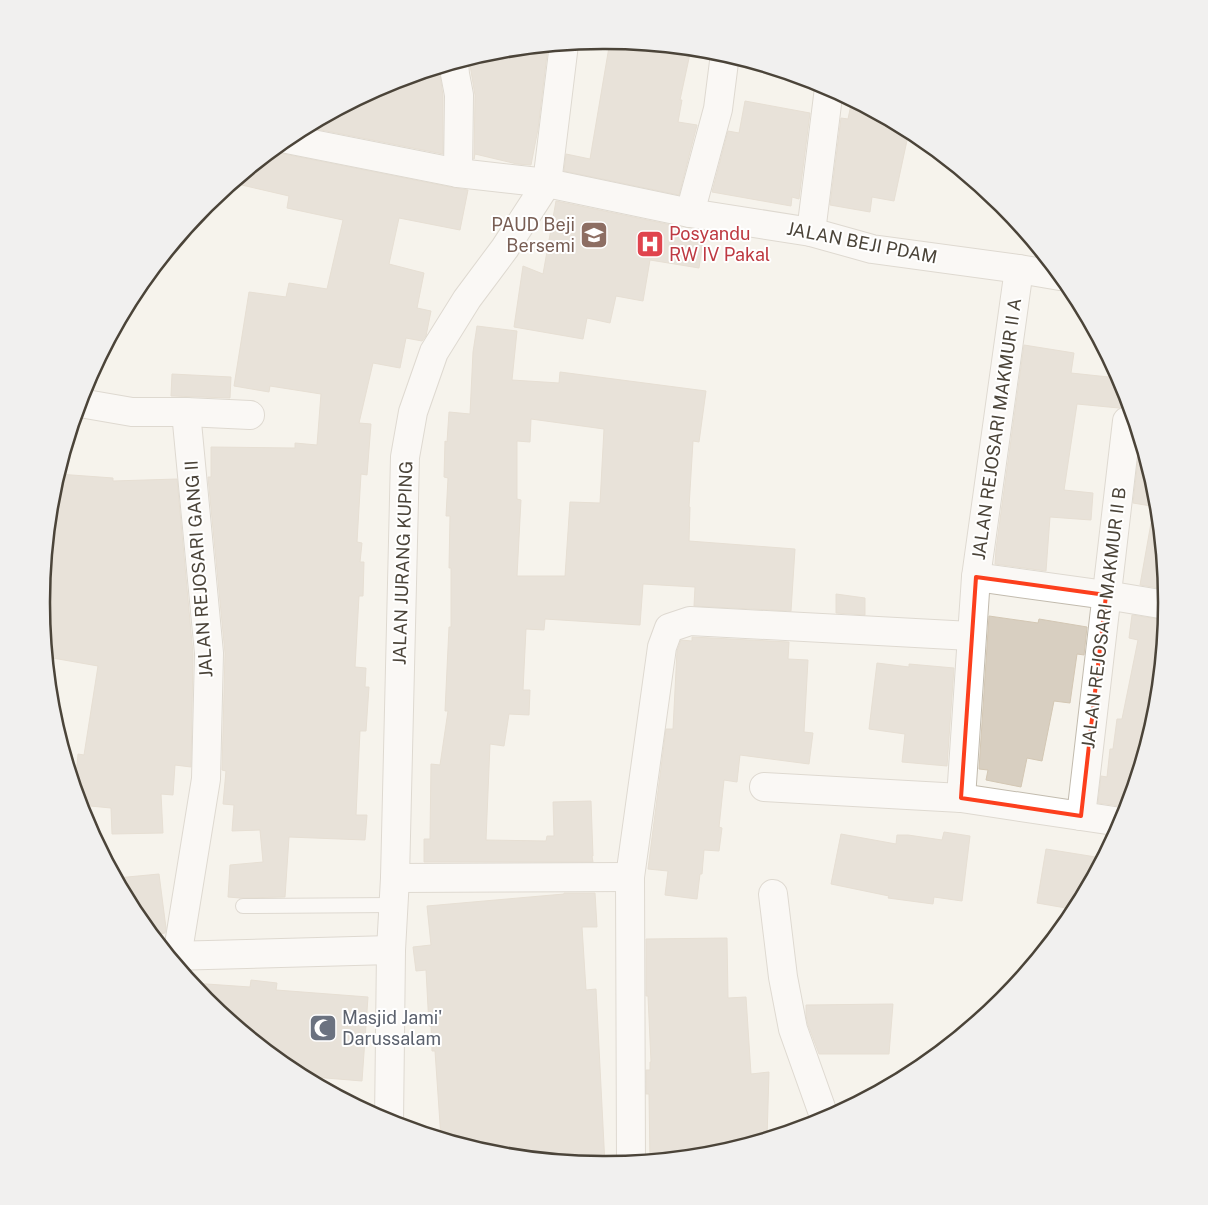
<svg xmlns="http://www.w3.org/2000/svg" width="1208" height="1205" font-family="'Public Sans',sans-serif">
<style>
.building{fill:#d8cfc1;stroke:#d3c7b4;fill-rule:evenodd}
.lines{fill:none;stroke-linecap:round;stroke-linejoin:round}
.service-casing{stroke:#c2bbae;stroke-width:16}
.minor-casing{stroke:#c2bbae;stroke-width:30}
.tertiary-casing{stroke:#c2bbae;stroke-width:30}
.service{stroke:#fff;stroke-width:14}
.minor{stroke:#fff;stroke-width:28}
.tertiary{stroke:#fff;stroke-width:28}
.marked{fill:none;stroke:#fc3f1d;stroke-width:4;stroke-linejoin:round}
.labels{text-anchor:middle;stroke-width:4;stroke-linejoin:round;paint-order:stroke}
.education-label{font-size:18px;fill:#785e54;stroke:#fff;text-anchor:end}
.health-label{font-size:18px;fill:#be3a42;stroke:#fff;text-anchor:start}
.street-label{font-size:18px;fill:#4b4439;stroke:#fff}
.worship-label{font-size:18px;fill:#5b616d;stroke:#fff;text-anchor:start}
.rim{fill:none;stroke:#4b4439;stroke-width:2.5}
</style>
<rect width="100%" height="100%" fill="#f6f3ec"/>
<!-- building -->
<g class="building">
<path d="M 610,41 L 691,49 L 680,100 L 682,100 L 678,122 L 697,125 L 679,195 L 564,171 L 566,154 L 590,159 Z"/>
<path d="M 548,46 L 538,129 L 531,165 L 517,164 L 475,154 L 474,159 L 475,95 L 469,59 L 495,51 Z"/>
<path d="M 439,68 L 443,96 L 443,154 L 306,127 L 389,83 Z"/>
<path d="M 852,100 L 909,131 L 894,201 L 872,197 L 870,212 L 830,205 L 841,118 L 848,119 Z"/>
<path d="M 745,101 L 810,113 L 799,199 L 792,197 L 791,206 L 712,192 L 728,131 L 739,133 Z"/>
<path d="M 275,148 L 277,151 L 284,154 L 455,188 L 468,190 L 460,230 L 399,218 L 389,264 L 424,273 L 417,308 L 431,311 L 426,336 L 422,341 L 406,338 L 400,368 L 373,363 L 359,423 L 371,424 L 367,475 L 361,474 L 357,542 L 362,543 L 360,562 L 364,562 L 363,596 L 359,596 L 355,667 L 366,668 L 365,687 L 369,687 L 366,731 L 360,731 L 356,815 L 367,815 L 365,840 L 289,837 L 285,897 L 240,898 L 228,897 L 230,865 L 263,862 L 260,830 L 232,831 L 234,805 L 223,804 L 226,771 L 222,770 L 225,653 L 208,477 L 211,477 L 211,447 L 295,448 L 295,443 L 317,445 L 321,394 L 270,386 L 269,392 L 234,386 L 249,292 L 286,297 L 289,283 L 327,289 L 343,220 L 287,208 L 289,196 L 233,183 Z"/>
<path d="M 556,201 L 681,227 L 680,237 L 703,241 L 699,268 L 650,260 L 643,301 L 616,296 L 610,323 L 587,318 L 583,339 L 514,327 L 523,266 L 543,274 Z"/>
<path d="M 477,326 L 517,331 L 512,380 L 559,383 L 560,372 L 706,391 L 699,442 L 693,441 L 689,507 L 690,507 L 689,541 L 795,549 L 791,611 L 694,606 L 695,587 L 643,584 L 640,625 L 545,619 L 544,630 L 526,629 L 523,690 L 530,690 L 529,715 L 509,714 L 504,746 L 490,744 L 486,840 L 546,841 L 547,836 L 554,836 L 553,802 L 591,801 L 593,856 L 592,856 L 593,862 L 424,862 L 424,839 L 430,839 L 431,764 L 440,765 L 448,711 L 445,711 L 449,627 L 451,627 L 451,568 L 449,568 L 450,516 L 446,516 L 448,478 L 444,477 L 445,441 L 447,442 L 449,412 L 470,414 L 473,352 ZM 531,419 L 604,429 L 600,503 L 570,502 L 565,576 L 517,576 L 521,500 L 517,499 L 517,441 L 530,442 Z"/>
<path d="M 1024,345 L 1074,353 L 1071,373 L 1118,378 L 1125,391 L 1123,406 L 1119,408 L 1077,404 L 1064,490 L 1093,493 L 1091,520 L 1050,517 L 1046,571 L 995,564 L 996,549 Z"/>
<path d="M 172,374 L 231,377 L 230,398 L 171,396 Z"/>
<path d="M 1140,442 L 1156,493 L 1157,507 L 1133,503 Z"/>
<path d="M 58,474 L 113,478 L 113,481 L 177,479 L 193,654 L 191,767 L 175,765 L 173,795 L 161,794 L 163,833 L 112,834 L 111,808 L 80,805 L 75,786 L 78,754 L 84,755 L 98,666 L 47,657 L 42,602 L 52,492 Z"/>
<path d="M 1151,523 L 1159,523 L 1165,589 L 1140,585 Z"/>
<path d="M 836,594 L 865,598 L 865,615 L 836,613 Z"/>
<path d="M 1132,615 L 1165,620 L 1156,713 L 1127,807 L 1098,803 L 1101,776 L 1107,777 L 1110,749 L 1113,749 L 1117,719 L 1122,719 L 1138,640 L 1129,638 Z"/>
<path d="M 989,616 L 1038,623 L 1039,619 L 1087,627 L 1084,655 L 1077,654 L 1070,703 L 1054,701 L 1042,761 L 1027,758 L 1021,787 L 986,780 L 988,770 L 979,769 Z"/>
<path d="M 692,637 L 789,642 L 788,659 L 808,660 L 804,732 L 813,733 L 809,764 L 740,755 L 737,782 L 724,780 L 719,827 L 722,828 L 719,851 L 704,850 L 702,874 L 700,874 L 697,899 L 665,895 L 668,871 L 648,869 L 666,729 L 673,729 L 677,651 L 681,640 L 692,641 Z"/>
<path d="M 877,663 L 909,667 L 909,664 L 954,668 L 947,766 L 902,762 L 905,734 L 869,729 Z"/>
<path d="M 944,832 L 970,836 L 962,901 L 934,897 L 933,904 L 888,898 L 889,896 L 831,884 L 841,834 L 896,844 L 897,835 L 908,835 L 942,840 Z"/>
<path d="M 1046,849 L 1102,858 L 1076,907 L 1066,905 L 1066,908 L 1037,903 Z"/>
<path d="M 159,874 L 166,928 L 165,933 L 153,935 L 136,915 L 117,878 Z"/>
<path d="M 564,893 L 595,893 L 597,927 L 582,927 L 586,990 L 596,989 L 605,1165 L 494,1154 L 441,1138 L 435,1051 L 432,1051 L 431,1026 L 429,1026 L 426,970 L 416,971 L 413,947 L 431,945 L 427,906 L 564,894 Z"/>
<path d="M 727,938 L 728,998 L 746,997 L 751,1074 L 769,1072 L 767,1138 L 727,1150 L 703,1150 L 704,1155 L 650,1160 L 649,1094 L 646,1094 L 646,1070 L 650,1070 L 650,1062 L 651,1062 L 648,996 L 646,996 L 646,939 Z"/>
<path d="M 251,980 L 277,983 L 276,990 L 368,997 L 362,1081 L 302,1076 L 291,1070 L 206,1000 L 192,983 L 250,987 Z"/>
<path d="M 893,1004 L 889,1054 L 819,1054 L 808,1025 L 806,1016 L 806,1005 Z"/>
</g>
<g class="lines">
<!-- service casing -->
<g class="service-casing">
<path id="service" d="M 243,906 L 393,905"/>
</g>
<!-- minor casing -->
<g class="minor-casing">
<g id="minor">
<path d="M 454,63 L 455,74 L 459,95 L 458,173"/>
<path d="M 287,139 L 458,173 L 547,183 L 690,213 L 811,232 L 872,249 L 1019,269 L 1060,276"/>
<path d="M 690,213 L 718,109 L 725,54"/>
<path d="M 811,232 L 829,88"/>
<path d="M 80,403 L 132,412 L 186,412 L 250,415"/>
<path d="M 976,577 L 1106,595 L 1166,605"/>
<path d="M 764,787 L 961,798 L 1121,822"/>
<path d="M 961,798 L 976,577 L 1019,269"/>
<path d="M 1081,816 L 1127,421"/>
<path d="M 395,878 L 630,877"/>
<path d="M 773,894 L 783,977 L 793,1029 L 825,1119"/>
<path d="M 170,956 L 391,950"/>
<path d="M 176,963 L 206,779 L 209,653 L 186,412"/>
<path d="M 631,1162 L 630,877 L 662,647 L 669,628 L 690,621 L 971,636"/>
</g>
</g>
<!-- tertiary casing -->
<g class="tertiary-casing">
<path id="tertiary" d="M 389,1122 L 391,950 L 395,878 L 405,457 L 413,412 L 434,352 L 467,299 L 505,248 L 547,183 L 564,44"/>
</g>
<!-- service -->
<use href="#service" class="service"/>
<!-- minor -->
<use href="#minor" class="minor"/>
<!-- tertiary -->
<use href="#tertiary" class="tertiary"/>
</g>
<!-- marked area -->
<path d="M0 0H1208V1205H0ZM 976,577 L 1106,595 L 1081,816 L 961,798 Z" fill="#f6f3ec" fill-opacity=".55" fill-rule="evenodd"/>
<path class="marked" d="M 976,577 L 1106,595 L 1081,816 L 961,798 Z"/>
<!-- icons -->
<defs>
<g id="school-square" transform="scale(1.4375)"><rect x="-9" y="-9" width="18" height="18" rx="4" fill="#8d6e63" stroke="#fff"/><path d="M0-5L7-2L0 1L-7-2ZM-4 1L0 2.5L4 1V4Q0 6-4 4Z" fill="#fff"/></g>
<g id="hospital-square" transform="scale(1.4375)"><rect x="-9" y="-9" width="18" height="18" rx="4" fill="#e0444e" stroke="#fff"/><path d="M-5-5h3v3.5h4V-5h3V5h-3V1.5h-4V5h-3Z" fill="#fff"/></g>
<g id="mosque-square" transform="scale(1.4375)"><rect x="-9" y="-9" width="18" height="18" rx="4" fill="#6b7280" stroke="#fff"/><path d="M3.5-4.9A6 6 0 1 0 3.5 4.9A5 5 0 1 1 3.5-4.9Z" fill="#fff"/></g>
</defs>
<g fill-rule="evenodd">
<use href="#school-square" x="594" y="235"/>
<use href="#hospital-square" x="650" y="244"/>
<use href="#mosque-square" x="323" y="1028"/>
</g>
<g class="labels">
<!-- education labels -->
<g class="education-label">
<text x="575" y="231">PAUD Beji<tspan x="575" dy="21">Bersemi</tspan></text>
</g>
<!-- health labels -->
<g class="health-label">
<text x="669" y="240">Posyandu<tspan x="669" dy="21">RW IV Pakal</tspan></text>
</g>
<!-- street labels -->
<g class="street-label">
<text transform="translate(862 243) rotate(11)" y="6">JALAN BEJI PDAM</text>
<text transform="translate(997 429) rotate(-82)" y="6">JALAN REJOSARI MAKMUR II A</text>
<text transform="translate(403 563) rotate(-88)" y="6">JALAN JURANG KUPING</text>
<text transform="translate(199 569) rotate(-94)" y="6">JALAN REJOSARI GANG II</text>
<text transform="translate(1104 618) rotate(-83)" y="6">JALAN REJOSARI MAKMUR II B</text>
</g>
<!-- worship labels -->
<g class="worship-label">
<text x="342" y="1024">Masjid Jami'<tspan x="342" dy="21">Darussalam</tspan></text>
</g>
</g>
<!-- crop -->
<path d="M0 0H1208V1205H0ZM603 49H605A553 553 0 0 1 1158 602V603A553 553 0 0 1 605 1156H603A553 553 0 0 1 50 603V602A553 553 0 0 1 603 49Z" fill="#f1f0ef" fill-rule="evenodd"/>
<path class="rim" d="M603 49H605A553 553 0 0 1 1158 602V603A553 553 0 0 1 605 1156H603A553 553 0 0 1 50 603V602A553 553 0 0 1 603 49Z"/>
</svg>
